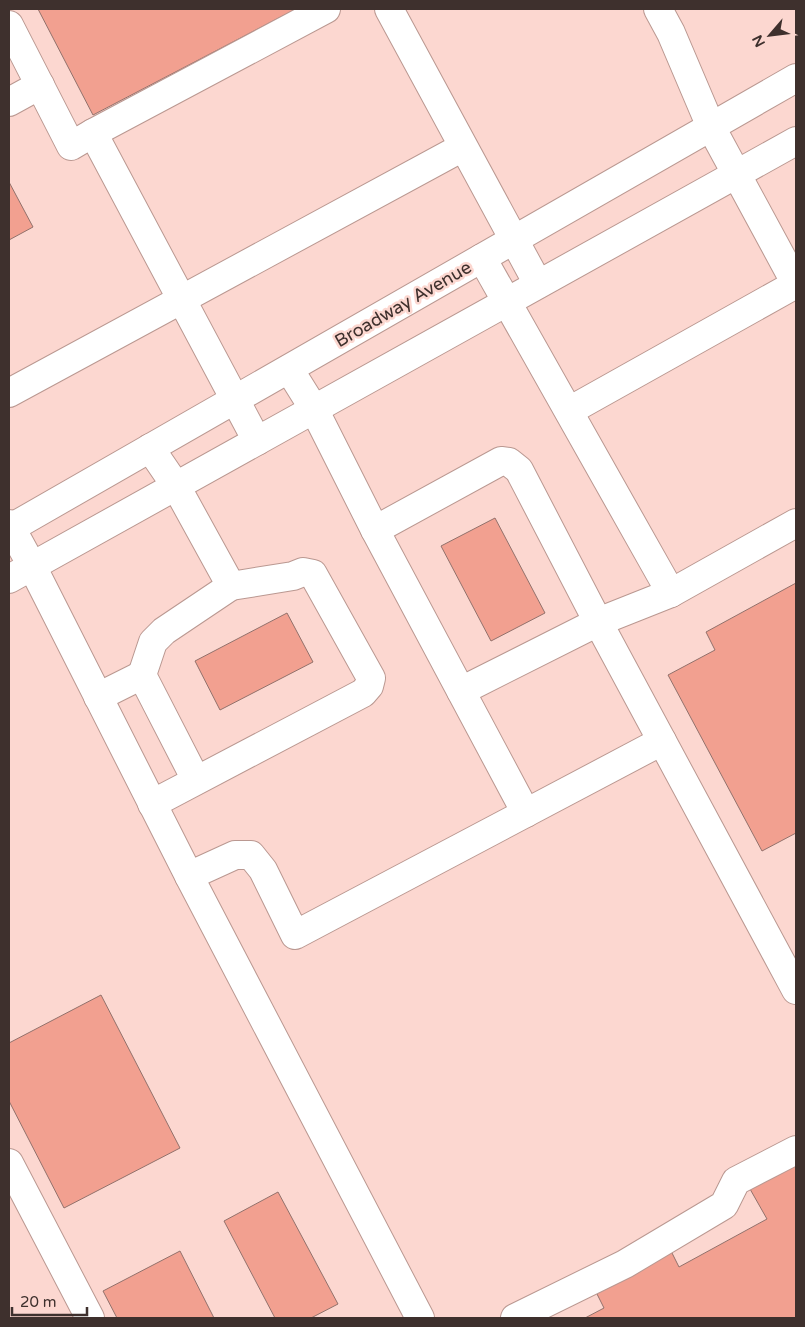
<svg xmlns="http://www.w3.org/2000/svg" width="805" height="1327" font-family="'Varela Round',sans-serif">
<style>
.building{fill:#f2a090;stroke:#92716b}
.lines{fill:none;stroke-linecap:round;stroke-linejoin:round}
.minor-casing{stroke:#ba9891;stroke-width:30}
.highway-casing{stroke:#ba9891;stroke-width:30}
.minor{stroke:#fff;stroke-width:28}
.highway{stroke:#fff;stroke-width:28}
.labels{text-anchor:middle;stroke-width:5;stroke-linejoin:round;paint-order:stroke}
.street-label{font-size:18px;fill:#3e302d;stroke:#fcd7d0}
</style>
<rect width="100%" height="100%" fill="#fcd7d0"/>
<!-- building -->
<g class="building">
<path d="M 38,9 L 296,9 L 93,115 Z"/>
<path d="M 9,182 L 33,227 L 9,240 Z"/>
<path d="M 495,518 L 545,613 L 491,641 L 441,546 Z"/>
<path d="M 796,583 L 796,833 L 762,851 L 668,675 L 715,650 L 706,632 Z"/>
<path d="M 287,613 L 313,662 L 220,710 L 195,661 Z"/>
<path d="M 101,995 L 180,1148 L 64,1208 L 9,1101 L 9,1043 Z"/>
<path d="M 796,1164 L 796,1318 L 585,1318 L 604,1308 L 596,1292 L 671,1251 L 679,1267 L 767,1219 L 750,1189 Z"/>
<path d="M 278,1192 L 338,1304 L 311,1318 L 275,1318 L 224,1221 Z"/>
<path d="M 180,1251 L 214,1318 L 117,1318 L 103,1291 Z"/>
</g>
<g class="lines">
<!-- minor casing -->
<g class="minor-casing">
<g id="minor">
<path d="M 389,9 L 538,284"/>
<path d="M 658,9 L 671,33 L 711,127 L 796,284"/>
<path d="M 9,25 L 71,146 L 93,133"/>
<path d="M 9,102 L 40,85"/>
<path d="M 482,258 L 671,593"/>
<path d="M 289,369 L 314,409 L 375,530 L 526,813"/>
<path d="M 9,393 L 463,147"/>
<path d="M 569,411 L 796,284"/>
<path d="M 257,441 L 93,133 L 326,9"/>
<path d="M 150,448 L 176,486 L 231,586 L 293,576 L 303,572 L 313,574 L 371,678 L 369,686 L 363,693 L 152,804"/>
<path d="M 9,524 L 32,566 L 189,876 L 235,855 L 251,855 L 263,870 L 295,935 L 662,741"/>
<path d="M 375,530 L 501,461 L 509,462 L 519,470 L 598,622 L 796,990"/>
<path d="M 142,675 L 153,642 L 164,631 L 231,586"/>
<path d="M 461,691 L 598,622 L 671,593 L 796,523"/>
<path d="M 98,697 L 142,675 L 196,780"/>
<path d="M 189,876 L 420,1318"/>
<path d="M 9,1163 L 90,1318"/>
<path d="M 515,1318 L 625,1264 L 724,1205 L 736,1181 L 796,1150"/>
</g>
</g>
<!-- highway casing -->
<g class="highway-casing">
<g id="highway">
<path d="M 9,529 L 796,78"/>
<path d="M 9,579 L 796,141"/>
</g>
</g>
<!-- minor -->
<use href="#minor" class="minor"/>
<!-- highway -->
<use href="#highway" class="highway"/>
</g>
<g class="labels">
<!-- street labels -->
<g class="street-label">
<text transform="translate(403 304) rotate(-30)" y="6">Broadway Avenue</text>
</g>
</g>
<!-- border -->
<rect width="805" height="1327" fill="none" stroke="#3e302d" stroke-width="20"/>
<!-- north arrow -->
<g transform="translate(770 35) rotate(242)" stroke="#fcd7d0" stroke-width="4" paint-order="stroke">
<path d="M0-4L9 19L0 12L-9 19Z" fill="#3e302d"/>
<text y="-8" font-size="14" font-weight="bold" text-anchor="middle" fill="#3e302d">N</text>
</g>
<!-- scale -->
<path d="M12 1307v8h75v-8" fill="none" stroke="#3e302d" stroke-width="2.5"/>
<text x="20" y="1307" font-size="15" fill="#3e302d" stroke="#fcd7d0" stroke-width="4" paint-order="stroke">20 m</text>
</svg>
